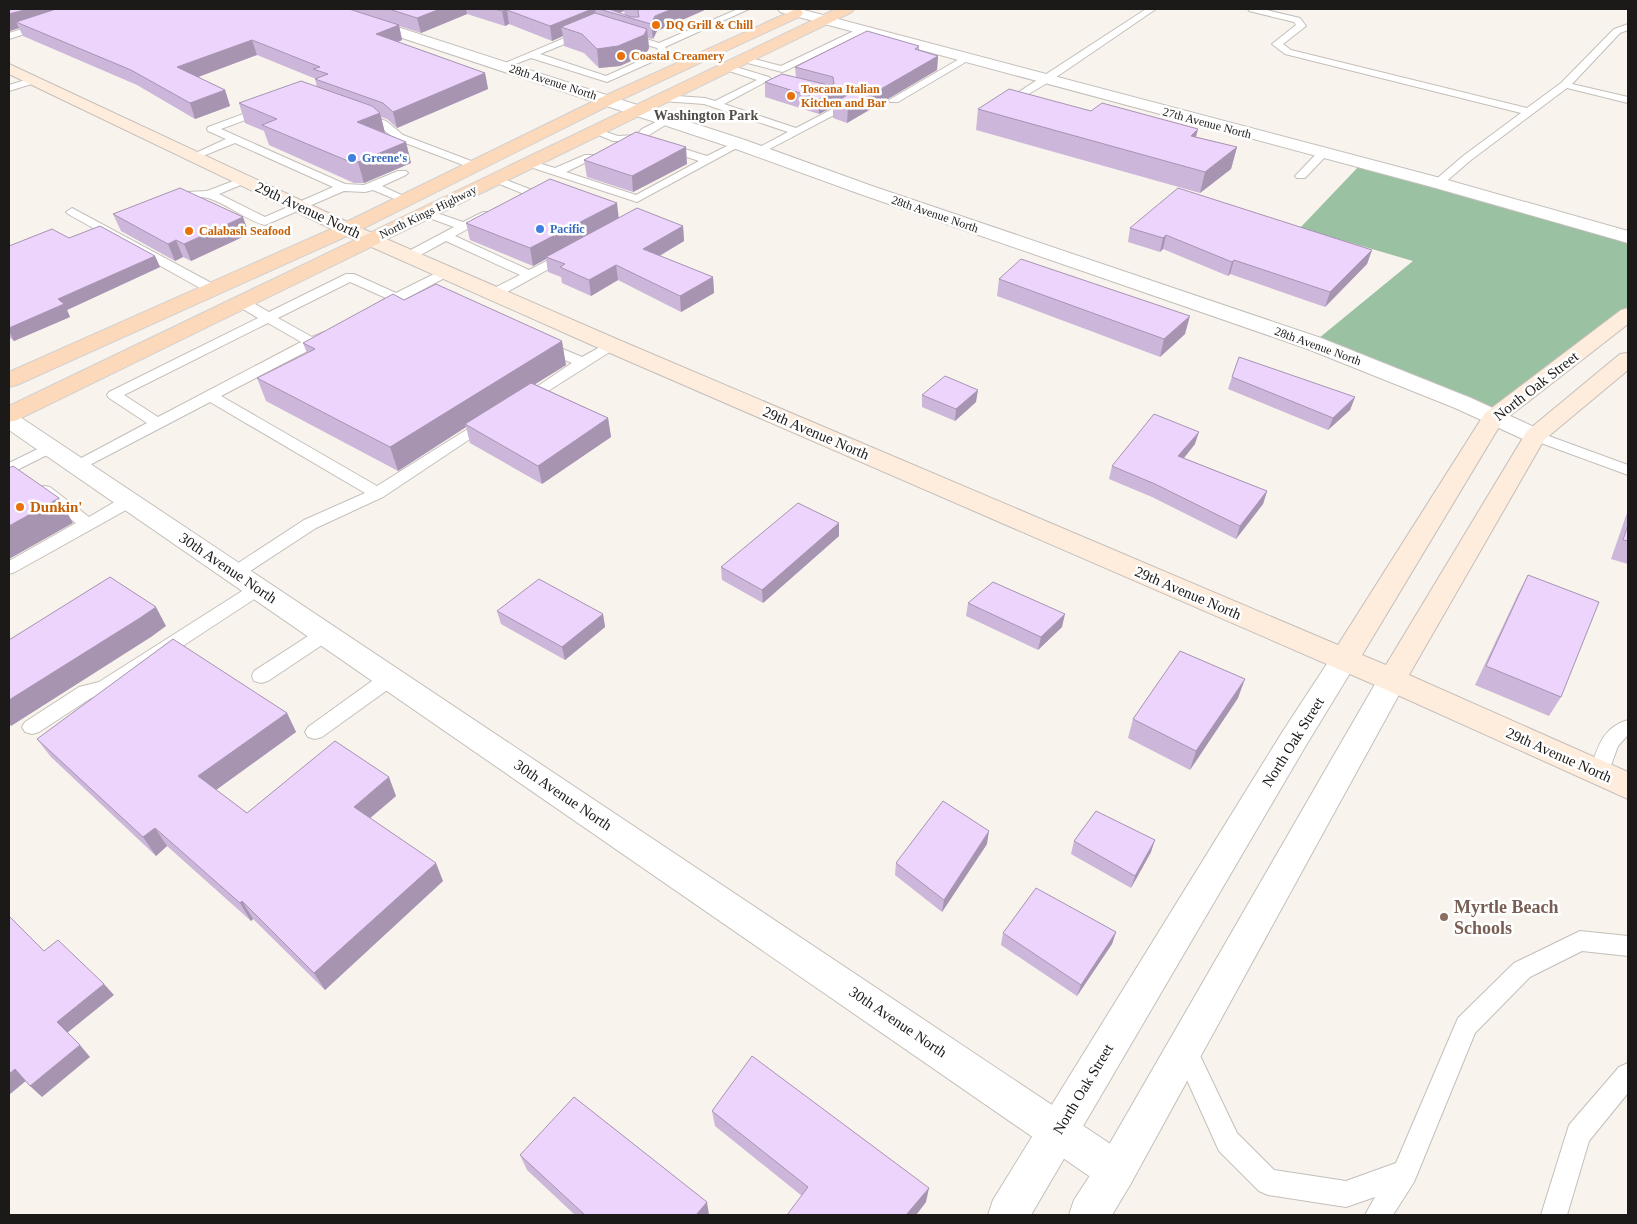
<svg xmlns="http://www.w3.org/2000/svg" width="1637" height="1224" font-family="Georgia,serif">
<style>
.forest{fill:#99c1a2}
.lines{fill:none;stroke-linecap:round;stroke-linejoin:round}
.service-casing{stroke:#c4bfba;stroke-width:2}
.minor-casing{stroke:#c4bfba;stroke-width:2}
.tertiary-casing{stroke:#c4bfba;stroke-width:2}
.secondary-casing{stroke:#c4bfba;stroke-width:2}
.primary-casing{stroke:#d2d1d1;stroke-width:2}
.service{fill:#fff;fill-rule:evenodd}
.minor{fill:#fff;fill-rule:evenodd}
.tertiary{fill:#fff;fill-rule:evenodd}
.secondary{fill:#feecdd;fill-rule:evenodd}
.primary{fill:#fcd9bb;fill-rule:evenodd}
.wall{fill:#ccb6da;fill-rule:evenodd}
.shaded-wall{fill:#a694b1}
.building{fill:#edd4fd;stroke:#a694b1}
.food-dot{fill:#e8710a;stroke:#fff;stroke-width:2}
.shop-dot{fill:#3f7fe0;stroke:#fff;stroke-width:2}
.education-dot{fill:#8d6e63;stroke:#fff;stroke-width:2}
.labels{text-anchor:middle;stroke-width:5;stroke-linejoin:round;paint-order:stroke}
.far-food-label{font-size:12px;font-weight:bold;fill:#c56008;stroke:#fff;text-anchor:start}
.far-street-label{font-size:12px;fill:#1c1a18;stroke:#fff}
.far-shop-label{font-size:12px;font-weight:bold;fill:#366cbe;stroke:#fff;text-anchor:start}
.far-neighbourhood-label{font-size:14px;font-weight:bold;fill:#524d49;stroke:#fff}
.street-label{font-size:15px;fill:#1c1a18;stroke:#fff}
.food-label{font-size:15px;font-weight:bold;fill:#c56008;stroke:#fff;text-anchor:start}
.near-education-label{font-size:18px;font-weight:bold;fill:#785e54;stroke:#fff;text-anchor:start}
</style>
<rect width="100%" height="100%" fill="#f8f3ed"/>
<!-- forest -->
<path class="forest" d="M 1361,164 L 1425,180 L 1628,238 L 1628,314 L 1493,418 L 1313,343 L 1413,261 L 1300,228 Z"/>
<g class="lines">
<!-- service casing -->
<g class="service-casing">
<g id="service">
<path d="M 738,9 L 749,9 L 665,47 L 670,53 L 693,60 L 695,62 L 690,65 L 663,57 L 607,82 L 531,58 L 503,69 L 498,66 L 586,29 L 589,30 L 589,34 L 540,54 L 606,76 L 659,52 L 657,48 L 624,38 L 624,34 L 627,33 L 659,43 Z"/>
<path d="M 1146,9 L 1156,9 L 1049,82 L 1020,99 L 1012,99 L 1011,97 Z"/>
<path d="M 1248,9 L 1262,9 L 1300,18 L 1306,26 L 1283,44 L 1291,50 L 1527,108 L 1561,83 L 1614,29 L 1628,24 L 1628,30 L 1620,33 L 1572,84 L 1628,97 L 1628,103 L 1567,88 L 1471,160 L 1442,185 L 1434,185 L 1432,183 L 1434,181 L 1463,156 L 1521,113 L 1285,54 L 1272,44 L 1296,25 L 1294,22 L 1249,11 Z"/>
<path d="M 44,22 L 47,23 L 47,27 L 9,39 L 9,33 Z"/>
<path d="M 862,27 L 867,30 L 865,32 L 785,71 L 782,72 L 740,61 L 738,59 L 743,56 L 781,66 Z"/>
<path d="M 966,55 L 969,56 L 969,60 L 898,102 L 890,102 L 889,100 Z"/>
<path d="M 726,64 L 769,77 L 771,79 L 724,104 L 796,128 L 842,104 L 846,103 L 851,106 L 760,154 L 756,153 L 755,151 L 756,149 L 788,132 L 704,104 L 663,101 L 658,98 L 663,95 L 705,98 L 715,101 L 757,80 L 723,69 L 721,67 Z"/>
<path d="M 35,77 L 40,80 L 38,82 L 9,91 L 9,85 Z"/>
<path d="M 265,106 L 270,109 L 269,111 L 221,129 L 345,184 L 364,185 L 398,171 L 406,171 L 408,173 L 406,175 L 382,186 L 412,200 L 406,203 L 402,202 L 373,190 L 365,192 L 344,191 L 265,225 C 245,220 228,204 208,198 C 194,194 180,208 167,204 L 165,202 L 167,200 L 188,192 L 207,191 L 244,177 L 250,180 L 248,182 L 219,194 L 265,217 L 333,187 L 235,143 L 198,158 L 194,159 L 189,156 L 226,139 L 208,131 L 207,129 L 208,127 Z"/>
<path d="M 360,112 L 386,121 L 403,135 L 479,164 L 481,166 L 479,168 L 471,168 L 395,139 L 378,125 L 356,117 L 355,115 L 356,113 Z"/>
<path d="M 666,117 L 671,120 L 670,122 L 646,137 L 707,156 L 735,142 L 739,141 L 744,144 L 637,202 L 524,165 L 522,163 L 528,160 L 555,168 L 585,155 L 593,155 L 594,157 L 593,159 L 566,172 L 636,195 L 699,161 L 638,141 L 613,141 L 589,131 L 594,128 L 618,136 L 636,135 L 642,129 Z"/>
<path d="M 1322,151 L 1327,154 L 1326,156 L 1305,178 L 1297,178 L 1295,176 L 1297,174 L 1318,152 Z"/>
<path d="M 496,176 L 532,190 L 534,192 L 528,195 L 524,194 L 492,181 L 490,179 L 492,177 Z"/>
<path d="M 72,208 L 217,286 L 218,289 L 217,292 L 207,292 L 68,214 L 66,212 Z"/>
<path d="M 425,209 L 463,222 L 483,212 L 491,212 L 493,214 L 491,216 L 455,236 L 529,270 L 564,252 L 572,252 L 574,255 L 500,296 L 490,296 L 489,293 L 490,290 L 520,275 L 446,241 L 413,259 L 405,259 L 403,256 L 405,253 L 454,227 L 421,215 L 419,213 Z"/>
<path d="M 446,268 L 452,272 L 450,275 L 383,311 L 373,311 L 371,308 L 386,298 L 350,282 L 278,318 L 312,337 L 324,332 L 331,336 L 317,346 L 221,396 L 377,486 L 482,420 L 492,420 L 494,423 L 383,497 L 316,528 L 241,577 L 235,579 L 229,577 L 227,573 L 229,569 L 304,520 L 365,493 L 210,402 L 82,469 L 72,469 L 69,466 L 72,463 L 147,423 L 109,398 L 107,395 L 109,392 L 258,318 L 236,305 L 234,302 L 236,299 L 246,299 L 269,312 L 346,274 L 354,274 L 396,293 ZM 268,323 L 301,342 L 158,417 L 124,395 Z"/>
<path d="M 611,341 L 616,342 L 618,345 L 616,348 L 529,403 L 519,403 L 517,400 L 572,363 L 541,350 L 539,347 L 541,344 L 551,344 L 582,357 Z"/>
<path d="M 1535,431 L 1628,465 L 1628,475 L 1530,439 L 1528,436 L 1530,433 Z"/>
<path d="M 50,443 L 55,445 L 58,448 L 55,451 L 9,474 L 9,463 Z"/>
<path d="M 44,486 L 50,487 L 89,517 L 123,497 L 135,497 L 137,501 L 135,505 L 15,572 L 9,574 L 9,561 L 76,523 L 38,495 L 36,491 L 38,487 Z"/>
<path d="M 259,582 L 265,584 L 268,588 L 265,592 L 111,693 L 91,698 L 39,732 L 32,734 L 25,732 L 22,727 L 25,722 L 79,687 L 99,682 L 253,584 Z"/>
<path d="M 325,628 L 331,629 L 334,634 L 331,639 L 268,681 L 261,683 L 254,681 L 252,676 L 254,671 L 319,629 Z"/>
<path d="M 390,671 L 397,673 L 399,678 L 397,683 L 322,737 L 315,739 L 308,737 L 305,732 L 308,727 L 383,673 Z"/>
<path d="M 1628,720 L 1628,735 L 1618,746 L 1606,779 L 1599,781 L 1592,779 L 1589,773 C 1598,748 1601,728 1628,720 Z"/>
<path d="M 1580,931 L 1628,936 L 1628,956 L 1582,951 L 1530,977 L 1475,1033 L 1414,1182 L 1393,1215 L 1365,1215 L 1375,1197 L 1346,1207 L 1268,1195 L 1259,1191 L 1219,1151 L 1173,1049 L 1177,1041 L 1185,1038 L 1193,1041 L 1237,1133 L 1274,1170 L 1346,1181 L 1396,1163 L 1458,1018 L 1514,963 Z"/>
<path d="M 1628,1063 L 1628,1093 L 1589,1141 L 1567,1215 L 1541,1215 L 1569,1125 L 1619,1067 Z"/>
</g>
</g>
<!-- minor casing -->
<g class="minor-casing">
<g id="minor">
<path d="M 322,9 L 342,9 L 745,140 L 872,186 L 1321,338 L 1471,398 L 1543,431 L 1547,436 L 1543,441 L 1535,443 L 1527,441 L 1455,408 L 1305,348 L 860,194 L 733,148 L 324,12 Z"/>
<path d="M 778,9 L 800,9 L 1444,179 L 1628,231 L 1628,243 L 1432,187 L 780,12 Z"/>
<path d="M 9,413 L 17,415 L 1130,1157 L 1136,1171 L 1130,1185 L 1116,1191 L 1102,1185 L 9,430 Z"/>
</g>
</g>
<!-- tertiary casing -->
<g class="tertiary-casing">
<g id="tertiary">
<path d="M 1344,649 L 1354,653 L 1358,660 L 1305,747 L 1031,1215 L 988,1215 L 993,1200 L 1283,731 L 1334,653 Z"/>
<path d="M 1392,669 L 1402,672 L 1407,680 L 1130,1185 L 1112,1215 L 1069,1215 L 1074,1200 L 1102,1157 L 1382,672 Z"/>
</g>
</g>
<!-- secondary casing -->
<g class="secondary-casing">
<path id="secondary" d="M 9,64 L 354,225 L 619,340 L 1338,645 L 1485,413 L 1621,310 L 1628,308 L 1628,324 L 1502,422 L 1362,655 L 1386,665 L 1527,431 L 1620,354 L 1628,353 L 1628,370 L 1544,440 L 1409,675 L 1628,772 L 1628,799 L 1382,688 L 603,350 L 340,233 L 9,74 Z"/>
</g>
<!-- primary casing -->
<g class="primary-casing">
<g id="primary">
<path d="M 796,9 L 801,10 L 803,13 L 801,16 L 614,103 L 354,233 L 17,385 L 9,387 L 9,372 L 340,225 L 602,97 Z"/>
<path d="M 836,9 L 854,9 L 852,12 L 17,420 L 9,422 L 9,406 Z"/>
</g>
</g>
<!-- service -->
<use href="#service" class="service"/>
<!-- minor -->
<use href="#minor" class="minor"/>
<!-- tertiary -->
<use href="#tertiary" class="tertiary"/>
<!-- secondary -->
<use href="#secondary" class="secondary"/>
<!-- primary -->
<use href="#primary" class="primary"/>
</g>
<!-- wall -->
<g class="wall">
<path d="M 9,9 L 355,11 L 355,9 L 707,9 L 657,31 L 653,39 L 648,38 L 649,48 L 646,54 L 620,66 L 599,68 L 584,53 L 564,46 L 563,36 L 552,41 L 509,24 L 505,26 L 467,14 L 421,33 L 399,26 L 402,40 L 398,42 L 485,73 L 488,89 L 397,128 L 387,119 L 381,117 L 385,133 L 406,142 L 411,163 L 364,183 L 354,183 L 269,145 L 264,131 L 245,123 L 239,103 L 317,87 L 315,79 L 316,79 L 257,55 L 198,77 L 225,90 L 230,106 L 195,119 L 137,85 L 23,36 L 19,28 L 9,31 ZM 624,11 L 625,15 L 619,13 Z"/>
<path d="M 919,46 L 919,50 L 938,56 L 937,70 L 847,123 L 833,118 L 833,107 L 819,114 L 765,97 L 765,82 L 796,77 L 795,67 Z"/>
<path d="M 978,109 L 1091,111 L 1237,147 L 1231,169 L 1200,193 L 976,130 Z"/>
<path d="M 584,160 L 687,164 L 633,192 L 587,177 Z"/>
<path d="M 113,214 L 249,234 L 191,261 L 183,257 L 175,261 L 121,231 Z"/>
<path d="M 619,217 L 683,226 L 684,241 L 660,256 L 713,277 L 714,293 L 681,312 L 618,280 L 591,296 L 562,283 L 561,277 L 548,272 L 546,259 L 533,266 L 470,240 L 466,223 Z"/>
<path d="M 1130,228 L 1372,250 L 1367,264 L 1325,307 L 1230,274 L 1228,276 L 1163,249 L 1160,252 L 1128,242 Z"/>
<path d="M 69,238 L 155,256 L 160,267 L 67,310 L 70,317 L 14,341 L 9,337 L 9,246 Z"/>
<path d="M 999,279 L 1185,334 L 1160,357 L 997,296 Z"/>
<path d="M 404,300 L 566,365 L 535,384 L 608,418 L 611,437 L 542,484 L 470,443 L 466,427 L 398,471 L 266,401 L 257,378 L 307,353 L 303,343 Z"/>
<path d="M 1232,377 L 1355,397 L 1350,410 L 1328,430 L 1228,389 Z"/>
<path d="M 922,395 L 976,402 L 955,421 L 922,407 Z"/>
<path d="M 1195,444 L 1184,458 L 1267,491 L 1263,504 L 1236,539 L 1152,497 L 1109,479 L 1112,466 Z"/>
<path d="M 1628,510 L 1628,564 L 1611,559 Z"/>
<path d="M 839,523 L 839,536 L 763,603 L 722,580 L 721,567 Z"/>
<path d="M 1528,575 L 1561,697 L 1549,716 L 1475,685 L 1518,594 Z"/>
<path d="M 968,603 L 1062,627 L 1038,650 L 966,616 Z"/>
<path d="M 497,611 L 603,614 L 605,627 L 565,660 L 501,624 Z"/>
<path d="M 1238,698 L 1190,770 L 1128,738 L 1133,719 Z"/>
<path d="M 287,713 L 296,732 L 216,790 L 247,813 L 396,796 L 370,818 L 443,881 L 325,990 L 253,919 L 251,921 L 167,846 L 156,856 L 51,757 L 37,739 Z"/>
<path d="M 1074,841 L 1151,852 L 1131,888 L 1071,854 Z"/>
<path d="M 987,844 L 942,912 L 895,875 L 896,863 Z"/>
<path d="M 1116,932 L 1112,944 L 1077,996 L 1001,945 L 1003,933 Z"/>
<path d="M 712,1111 L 926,1202 L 916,1215 L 787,1215 L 802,1196 L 715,1126 Z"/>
<path d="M 520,1155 L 709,1215 L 575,1215 L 527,1170 Z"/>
</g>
<!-- shaded-wall -->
<g class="shaded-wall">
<path d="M 28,9 L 82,9 L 16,22 L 19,28 L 10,31 L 9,29 L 9,14 Z"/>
<path d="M 440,9 L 466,9 L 467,14 L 421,33 L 417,18 Z"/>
<path d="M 592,9 L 595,9 L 597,22 L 561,27 L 563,36 L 552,41 L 550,26 Z"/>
<path d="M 608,9 L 624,9 L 624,11 L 616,14 Z"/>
<path d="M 672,9 L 707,9 L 657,31 L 653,39 L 651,24 L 655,16 Z"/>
<path d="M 507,10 L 509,24 L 505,26 L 502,11 Z"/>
<path d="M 399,25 L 402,40 L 380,49 L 376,34 Z"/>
<path d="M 647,29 L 649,48 L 646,54 L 620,66 L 599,68 L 597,49 Z"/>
<path d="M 252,40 L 257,55 L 182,83 L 177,67 Z"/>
<path d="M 938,56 L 937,70 L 847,123 L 848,108 Z"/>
<path d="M 485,73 L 488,89 L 397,128 L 393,112 Z"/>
<path d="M 847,87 L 847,101 L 833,103 L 833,107 L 819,114 L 819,99 L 841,88 Z"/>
<path d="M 225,90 L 230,106 L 195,119 L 190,103 Z"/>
<path d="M 380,113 L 385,133 L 357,122 Z"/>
<path d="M 1198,129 L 1193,149 L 1191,136 Z"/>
<path d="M 406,142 L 411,163 L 364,183 L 358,162 Z"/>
<path d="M 686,147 L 687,164 L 633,192 L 632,176 Z"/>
<path d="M 1237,147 L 1231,169 L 1200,193 L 1205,172 Z"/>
<path d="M 617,203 L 619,220 L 546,257 L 546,259 L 533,266 L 530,248 Z"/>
<path d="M 243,217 L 249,234 L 191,261 L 184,244 Z"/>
<path d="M 683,226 L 684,241 L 645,264 L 643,249 Z"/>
<path d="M 1166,235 L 1163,249 L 1160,252 L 1163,238 Z"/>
<path d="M 176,240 L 183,257 L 175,261 L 168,244 Z"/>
<path d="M 1372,250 L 1367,264 L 1325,307 L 1330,292 Z"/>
<path d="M 155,256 L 160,267 L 67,310 L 70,317 L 14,341 L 9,331 L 9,328 L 58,299 Z"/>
<path d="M 1234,260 L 1230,274 L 1228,276 L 1232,262 Z"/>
<path d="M 616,265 L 618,280 L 591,296 L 589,280 Z"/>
<path d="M 713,277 L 714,293 L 681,312 L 680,296 Z"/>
<path d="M 1190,316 L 1185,334 L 1160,357 L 1164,339 Z"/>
<path d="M 562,341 L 566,365 L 468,426 L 465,424 L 466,427 L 398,471 L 390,447 Z"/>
<path d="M 978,390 L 976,402 L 955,421 L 956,409 Z"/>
<path d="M 1355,397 L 1350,410 L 1328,430 L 1333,418 Z"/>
<path d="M 608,418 L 611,437 L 542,484 L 538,466 Z"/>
<path d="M 1199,432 L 1195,444 L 1175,469 L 1178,456 Z"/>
<path d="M 1267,491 L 1263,504 L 1236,539 L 1240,526 Z"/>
<path d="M 59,498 L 73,523 L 9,559 L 9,526 Z"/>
<path d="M 839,523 L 839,536 L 763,603 L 762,590 Z"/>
<path d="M 156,607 L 166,626 L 151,637 L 11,726 L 9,723 L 9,700 Z"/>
<path d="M 603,614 L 605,627 L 565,660 L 562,647 Z"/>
<path d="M 1065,614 L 1062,627 L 1038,650 L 1041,637 Z"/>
<path d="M 1245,679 L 1238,698 L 1190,770 L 1196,751 Z"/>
<path d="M 287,713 L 296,732 L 209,795 L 198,776 Z"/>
<path d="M 389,777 L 396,796 L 362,825 L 354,807 Z"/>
<path d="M 155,828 L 167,846 L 156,856 L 143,837 Z"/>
<path d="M 989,831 L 987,844 L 942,912 L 944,900 Z"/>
<path d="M 1155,840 L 1151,852 L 1131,888 L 1135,876 Z"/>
<path d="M 436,863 L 443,881 L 325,990 L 314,973 Z"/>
<path d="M 242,901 L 253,919 L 251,921 L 240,903 Z"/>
<path d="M 1116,932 L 1112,944 L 1077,996 L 1081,985 Z"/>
<path d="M 104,984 L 114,995 L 67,1033 L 57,1022 Z"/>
<path d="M 80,1045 L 90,1057 L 42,1097 L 30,1086 Z"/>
<path d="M 15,1069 L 27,1080 L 9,1095 L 9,1074 Z"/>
<path d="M 929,1188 L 926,1202 L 916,1215 L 906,1215 Z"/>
<path d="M 707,1202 L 709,1215 L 696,1215 Z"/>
</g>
<!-- building -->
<g class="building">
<path d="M 9,9 L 28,9 L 9,14 Z"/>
<path d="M 56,9 L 349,9 L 399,25 L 376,34 L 485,73 L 393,112 L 383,103 L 315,79 L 328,74 L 313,69 L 320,67 L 252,40 L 177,67 L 225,90 L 190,103 L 131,70 L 16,22 Z"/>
<path d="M 389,9 L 440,9 L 417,18 Z"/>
<path d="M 495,9 L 592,9 L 550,26 L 507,10 L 502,11 Z"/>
<path d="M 599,9 L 609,9 L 631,17 L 639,17 L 638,10 L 636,9 L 672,9 L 655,16 L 651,24 Z"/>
<path d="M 595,13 L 647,29 L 644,35 L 618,46 L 597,49 L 582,34 L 561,27 Z"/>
<path d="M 867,31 L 919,46 L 915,49 L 938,56 L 848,108 L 833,103 L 853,92 L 847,87 L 841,88 L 819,99 L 765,82 L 782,74 L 828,85 L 834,84 L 833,77 L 795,67 Z"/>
<path d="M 301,81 L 372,106 L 380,113 L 357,122 L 406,142 L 358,162 L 348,161 L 262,125 L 277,119 L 239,103 Z"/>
<path d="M 1009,89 L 1091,111 L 1102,103 L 1198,129 L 1191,136 L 1237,147 L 1205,172 L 978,109 Z"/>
<path d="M 636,132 L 686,147 L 632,176 L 584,160 Z"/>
<path d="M 550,179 L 617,203 L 530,248 L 466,223 Z"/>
<path d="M 180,188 L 243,217 L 184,244 L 176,240 L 168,244 L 113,214 Z"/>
<path d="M 1178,188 L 1372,250 L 1330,292 L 1234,260 L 1232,262 L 1166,235 L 1163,238 L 1130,228 Z"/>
<path d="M 637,208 L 683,226 L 643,249 L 713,277 L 680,296 L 616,265 L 589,280 L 560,267 L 565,264 L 546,257 Z"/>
<path d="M 100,226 L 155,256 L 58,299 L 64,304 L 9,328 L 9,246 L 52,229 L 69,238 Z"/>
<path d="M 1021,259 L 1190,316 L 1164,339 L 999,279 Z"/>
<path d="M 436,284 L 562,341 L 390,447 L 257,378 L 315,349 L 303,343 L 393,294 L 404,300 Z"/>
<path d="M 1239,357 L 1355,397 L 1333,418 L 1232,377 Z"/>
<path d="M 945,376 L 978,390 L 956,409 L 922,395 Z"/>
<path d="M 531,383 L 608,418 L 538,466 L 465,424 Z"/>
<path d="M 1154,414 L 1199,432 L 1178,456 L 1267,491 L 1240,526 L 1155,484 L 1112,466 Z"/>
<path d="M 13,466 L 59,498 L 9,526 L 9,468 Z"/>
<path d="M 798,503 L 839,523 L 762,590 L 721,567 Z"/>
<path d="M 1628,525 L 1628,541 L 1623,540 Z"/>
<path d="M 1528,575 L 1599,602 L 1561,697 L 1486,666 Z"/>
<path d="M 110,577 L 156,607 L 140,618 L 9,700 L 9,640 Z"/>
<path d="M 539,579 L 603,614 L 562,647 L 497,611 Z"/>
<path d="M 993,582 L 1065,614 L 1041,637 L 968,603 Z"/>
<path d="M 173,639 L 287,713 L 198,776 L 247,813 L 335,741 L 389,777 L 354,807 L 436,863 L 314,973 L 242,901 L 240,903 L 155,828 L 143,837 L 37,739 Z"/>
<path d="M 1180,651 L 1245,679 L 1196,751 L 1133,719 Z"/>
<path d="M 943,801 L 989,831 L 944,900 L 896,863 Z"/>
<path d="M 1096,811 L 1155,840 L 1135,876 L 1074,841 Z"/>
<path d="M 1036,888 L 1116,932 L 1081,985 L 1003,933 Z"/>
<path d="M 9,916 L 44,951 L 58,940 L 104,984 L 57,1022 L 80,1045 L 30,1086 L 15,1069 L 9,1074 Z"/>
<path d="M 752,1056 L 929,1188 L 906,1215 L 787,1215 L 808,1187 L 712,1111 Z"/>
<path d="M 574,1097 L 707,1202 L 696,1215 L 585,1215 L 520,1155 Z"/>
</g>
<!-- markers -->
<g class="food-dot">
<circle cx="656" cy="25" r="5"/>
<circle cx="621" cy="56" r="5"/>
<circle cx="791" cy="96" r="5"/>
<circle cx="189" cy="231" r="5"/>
<circle cx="20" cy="507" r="5"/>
</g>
<g class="shop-dot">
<circle cx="352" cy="158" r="5"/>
<circle cx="540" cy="229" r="5"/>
</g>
<circle class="education-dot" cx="1444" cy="917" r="5"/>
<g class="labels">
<!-- far-food labels -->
<g class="far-food-label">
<text x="666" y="29">DQ Grill &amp; Chill</text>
<text x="631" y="60">Coastal Creamery</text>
<text x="801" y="93">Toscana Italian<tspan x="801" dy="14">Kitchen and Bar</tspan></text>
<text x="199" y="235">Calabash Seafood</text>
</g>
<!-- far-street labels -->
<g class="far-street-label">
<text transform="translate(553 82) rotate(18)" y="4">28th Avenue North</text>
<text transform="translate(1207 123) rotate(15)" y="4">27th Avenue North</text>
<text transform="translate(428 212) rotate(-26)" y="4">North Kings Highway</text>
<text transform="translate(935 214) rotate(19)" y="4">28th Avenue North</text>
<text transform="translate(1318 346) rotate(20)" y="4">28th Avenue North</text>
</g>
<!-- far-shop labels -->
<g class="far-shop-label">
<text x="362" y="162">Greene's</text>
<text x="550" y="233">Pacific</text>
</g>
<!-- far-neighbourhood labels -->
<g class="far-neighbourhood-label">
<text x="706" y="120">Washington Park</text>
</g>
<!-- street labels -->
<g class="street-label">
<text transform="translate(308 210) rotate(25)" y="5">29th Avenue North</text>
<text transform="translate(1536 386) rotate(-38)" y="5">North Oak Street</text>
<text transform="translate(816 433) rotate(23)" y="5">29th Avenue North</text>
<text transform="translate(228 568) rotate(34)" y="5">30th Avenue North</text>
<text transform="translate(1188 593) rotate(23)" y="5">29th Avenue North</text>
<text transform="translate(1293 742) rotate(-58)" y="5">North Oak Street</text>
<text transform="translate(1559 755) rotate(24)" y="5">29th Avenue North</text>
<text transform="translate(563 795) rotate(34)" y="5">30th Avenue North</text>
<text transform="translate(898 1022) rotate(34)" y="5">30th Avenue North</text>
<text transform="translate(1083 1089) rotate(-59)" y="5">North Oak Street</text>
</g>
<!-- food labels -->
<g class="food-label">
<text x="30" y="512">Dunkin'</text>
</g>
<!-- near-education labels -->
<g class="near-education-label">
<text x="1454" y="913">Myrtle Beach<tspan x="1454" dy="21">Schools</tspan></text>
</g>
</g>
<!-- border -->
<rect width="1637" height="1224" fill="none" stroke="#1c1a18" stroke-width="20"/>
</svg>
